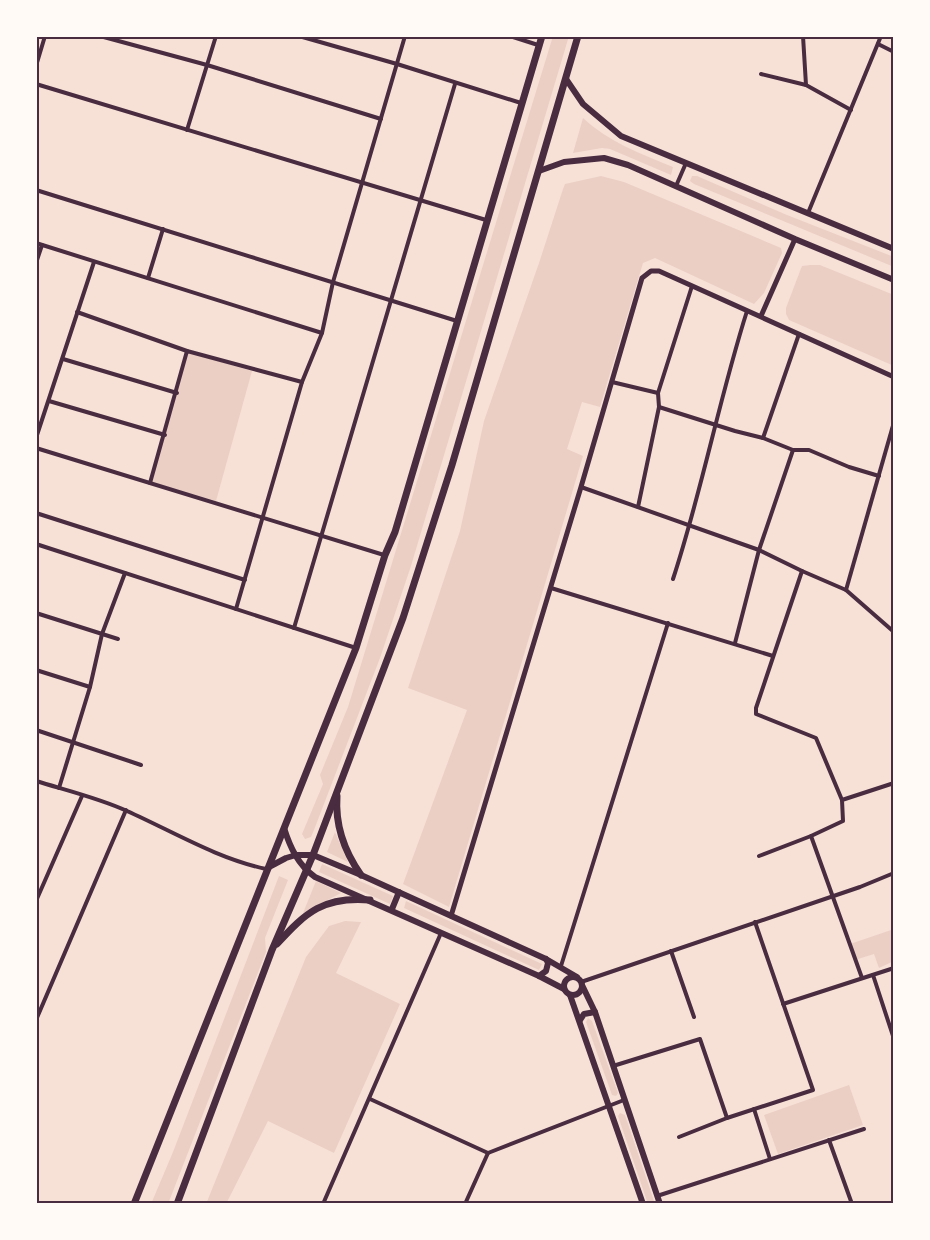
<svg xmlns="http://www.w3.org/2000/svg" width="930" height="1240" font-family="'Varela Round',sans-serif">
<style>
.green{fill:#ebcfc5}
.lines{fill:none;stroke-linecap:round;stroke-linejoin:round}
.minor{stroke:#4a2c40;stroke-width:4}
.tertiary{stroke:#4a2c40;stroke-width:5}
.secondary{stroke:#4a2c40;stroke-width:6}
.trunk{stroke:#4a2c40;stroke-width:7}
.neatline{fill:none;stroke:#4a2c40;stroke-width:2}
</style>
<rect width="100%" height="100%" fill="#f7e1d7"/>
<!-- green -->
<g class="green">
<path d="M 553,36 L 569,36 L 411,566 L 380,658 L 314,830 L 311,837 L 305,839 L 302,834 L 323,784 L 320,775 L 348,707 Z"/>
<path d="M 583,118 C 610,143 640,153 673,167 L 671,175 L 610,149 L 602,148 L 573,153 Z"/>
<path d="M 601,176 L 624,182 L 781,248 L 782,253 L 764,293 L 754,304 L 655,258 L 643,263 L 600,407 L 582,402 L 567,449 L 583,456 L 449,907 L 403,884 L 467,710 L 408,688 L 460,531 L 484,421 L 540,260 L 563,189 L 565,184 Z"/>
<path d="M 692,176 L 697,176 L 787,215 L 894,257 L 894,267 L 694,184 L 690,181 Z"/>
<path d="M 810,265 L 820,265 L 894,295 L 894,366 L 789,320 L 786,314 L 786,308 L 800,271 L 802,266 Z"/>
<path d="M 187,352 L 252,371 L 216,501 L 151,482 Z"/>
<path d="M 335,832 L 348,862 L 327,852 Z"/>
<path d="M 322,864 L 393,896 L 390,904 L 319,872 Z"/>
<path d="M 279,876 L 288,880 L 265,938 L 266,952 L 168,1204 L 151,1204 L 173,1152 Z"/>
<path d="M 316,881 L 341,893 L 303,913 Z"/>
<path d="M 406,901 L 542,964 L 539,970 L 404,908 Z"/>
<path d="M 345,921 L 361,922 L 336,973 L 400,1004 L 334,1153 L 268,1121 L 226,1204 L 206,1204 L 306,957 L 329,926 Z"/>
<path d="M 894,929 L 894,961 L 879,968 L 874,954 L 855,960 L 850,944 Z"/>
<path d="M 588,1018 L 592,1021 L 618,1093 L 616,1096 L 612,1095 L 586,1022 Z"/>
<path d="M 849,1085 L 863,1125 L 778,1154 L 764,1115 Z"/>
<path d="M 620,1113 L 625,1115 L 655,1204 L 648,1204 L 618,1116 Z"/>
</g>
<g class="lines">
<!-- minor -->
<g class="minor">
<path d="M 100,36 L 207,65 L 381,119"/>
<path d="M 299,36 L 397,64 L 521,103"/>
<path d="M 510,36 L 538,45"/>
<path d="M 803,36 L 806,85"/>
<path d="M 878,44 L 894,52"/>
<path d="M 36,66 L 45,36"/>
<path d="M 761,74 L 806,85 L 851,110"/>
<path d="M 36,84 L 486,220"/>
<path d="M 187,130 L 216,36"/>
<path d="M 676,186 L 686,163"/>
<path d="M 36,190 L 457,321"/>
<path d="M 808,213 L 881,36"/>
<path d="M 36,243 L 322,333"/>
<path d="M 36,263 L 42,245"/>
<path d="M 148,278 L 163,229"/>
<path d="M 77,312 L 187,351"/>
<path d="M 63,359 L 177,393"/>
<path d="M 612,382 L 658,393"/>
<path d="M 49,401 L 165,435"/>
<path d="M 659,407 L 735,431 L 763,438 L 793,450 L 809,450 L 849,467 L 879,476"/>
<path d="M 36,438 L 94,262"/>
<path d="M 763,438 L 799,334"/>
<path d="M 36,448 L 384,555"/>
<path d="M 150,483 L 187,351 L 302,382"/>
<path d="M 581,487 L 759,550 L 802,571 L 846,590 L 894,632"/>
<path d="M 638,507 L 659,407 L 658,393 L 692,286"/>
<path d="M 36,513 L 245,580"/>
<path d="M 36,544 L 356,648"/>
<path d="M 802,571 L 756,708 L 756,714 L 816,738 L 842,800"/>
<path d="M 673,579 C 702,491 719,399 747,311"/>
<path d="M 551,588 L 773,656"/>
<path d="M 846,590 L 894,422"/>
<path d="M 236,609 L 302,382 L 322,333 L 333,282 L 405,36"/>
<path d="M 36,613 L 118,639"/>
<path d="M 294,628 L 455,84"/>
<path d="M 735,643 L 759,550 L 793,450"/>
<path d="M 36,670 L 90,687"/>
<path d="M 36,730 L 141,765"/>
<path d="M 36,781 C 65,790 99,798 127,811 C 174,832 216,858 266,869"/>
<path d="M 59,788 L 90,687 L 102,634 L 125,573"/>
<path d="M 759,856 L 811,836"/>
<path d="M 36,901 L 82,796"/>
<path d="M 671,951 L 694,1017"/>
<path d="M 561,966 L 668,623"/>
<path d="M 873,975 L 894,1039"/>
<path d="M 862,978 L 811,836 L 843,821 L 842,800 L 894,783"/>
<path d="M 581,982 L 860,887 L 894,873"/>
<path d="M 783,1004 L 894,968"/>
<path d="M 36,1020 L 126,810"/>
<path d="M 613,1066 L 700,1039 L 727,1118"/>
<path d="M 370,1099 L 488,1153"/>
<path d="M 754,1109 L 770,1159"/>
<path d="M 679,1137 L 727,1118 L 813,1090 L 755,922"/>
<path d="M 829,1140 L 852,1204"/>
<path d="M 657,1196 L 864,1129"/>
<path d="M 323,1204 L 441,933"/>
<path d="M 465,1204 L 488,1153 L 624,1100"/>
</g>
<!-- tertiary -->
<g class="tertiary">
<path d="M 761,316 L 795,239"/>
<path d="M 451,916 L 581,487 L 642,278 L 651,271 L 659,271 L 894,377"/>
</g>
<!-- secondary -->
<g class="secondary">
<path d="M 566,79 L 583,104 L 621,136 L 894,249"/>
<path d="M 539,171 L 564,162 L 604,158 L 628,165 L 795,239 L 894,280"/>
<path d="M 284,828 C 290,847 298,865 315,877 L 539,976 L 564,989"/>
<path d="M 269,867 L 286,858 L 296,855 L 313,855 L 361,875 L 546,959 L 577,977"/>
<path d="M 392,909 L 399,892"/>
<path d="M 539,976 L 546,971 L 548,963 L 546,959"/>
<circle cx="573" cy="986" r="9"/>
<path d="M 582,985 L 595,1012 L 660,1204"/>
<path d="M 570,995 L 643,1204"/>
<path d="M 580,1020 L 584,1014 L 595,1012"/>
</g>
<!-- trunk -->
<g class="trunk">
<path d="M 337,796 C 335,825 344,851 361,875"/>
<path d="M 277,944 C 306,912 324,896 370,900"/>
<path d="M 134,1204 L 356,648 L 385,555 L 395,532 L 542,36"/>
<path d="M 177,1204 L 272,950 L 313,855 L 403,618 L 452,465 L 578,36"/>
</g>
</g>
<!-- border -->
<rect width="930" height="1240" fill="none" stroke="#fffaf5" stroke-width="75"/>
<rect x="38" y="38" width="854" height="1164" class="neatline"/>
</svg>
